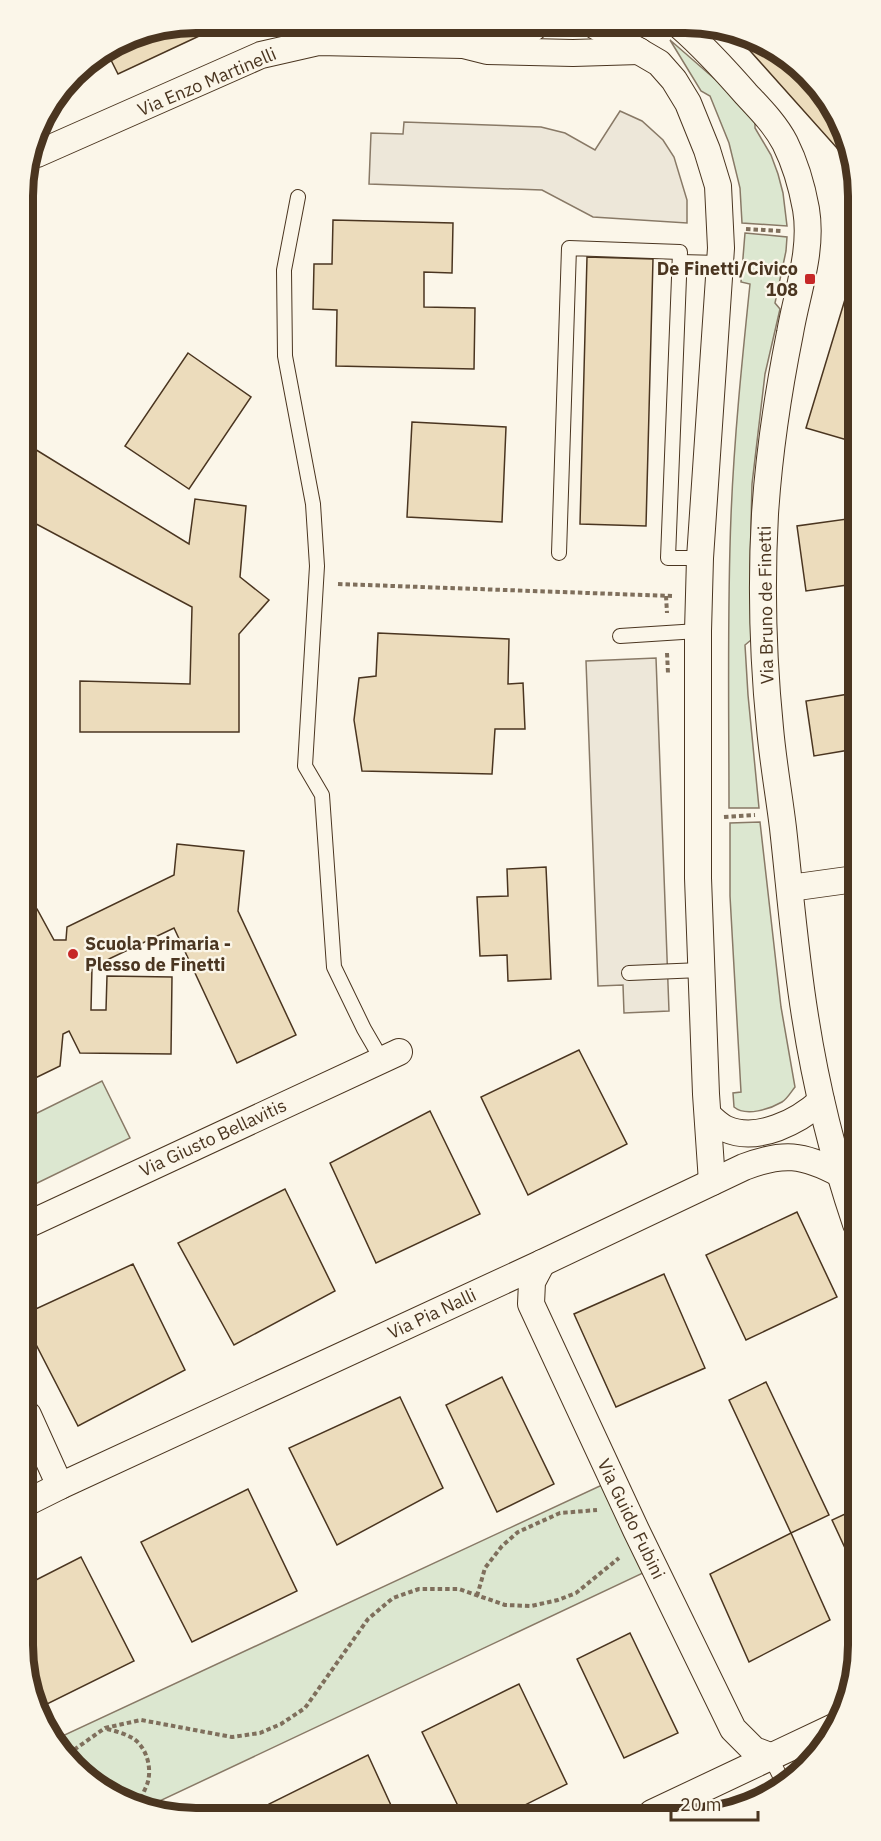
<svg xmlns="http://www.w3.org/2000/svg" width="881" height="1841" font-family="'IBM Plex Sans',sans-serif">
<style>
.green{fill:#dce7d0;stroke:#887966;stroke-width:1.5}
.parking{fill:#ede7d9;stroke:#887966;stroke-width:1.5}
.building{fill:#ecdcbc;stroke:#4a3520;stroke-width:1.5}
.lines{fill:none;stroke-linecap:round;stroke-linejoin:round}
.lane-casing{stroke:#4a3520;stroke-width:16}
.street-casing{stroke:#4a3520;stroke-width:28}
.path{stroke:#7f6f5c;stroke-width:4;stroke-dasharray:4.5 3;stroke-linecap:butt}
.lane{stroke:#fbf6e9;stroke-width:14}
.street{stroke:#fbf6e9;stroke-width:26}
.poi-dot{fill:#c62828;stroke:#fbf6e9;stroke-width:2}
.labels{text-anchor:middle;stroke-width:4.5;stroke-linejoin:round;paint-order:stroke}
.street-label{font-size:18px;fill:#4a3520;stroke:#fbf6e9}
.poi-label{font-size:18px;font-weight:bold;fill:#4a3520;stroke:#fbf6e9;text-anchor:end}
.rim{fill:none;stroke:#4a3520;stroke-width:8}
</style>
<rect width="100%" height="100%" fill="#fbf6e9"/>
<!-- green -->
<g class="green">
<path d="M 670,40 L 724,87 L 755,119 L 755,128 L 771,155 L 778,174 L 783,193 L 787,226 L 742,223 L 740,188 L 729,143 L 710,96 L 701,91 Z"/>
<path d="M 745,233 L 787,237 L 786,251 L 775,303 L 780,309 L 765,374 L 752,484 L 750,566 L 751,640 L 745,645 L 748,695 L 759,808 L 729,808 C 729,711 727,613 731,516 C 734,439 742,361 750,284 L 741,282 Z"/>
<path d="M 760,822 L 781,1007 L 795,1087 C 791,1092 787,1099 782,1102 C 770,1109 746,1117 734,1107 L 733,1093 L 741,1092 L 730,896 L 730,823 Z"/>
<path d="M 102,1081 L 130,1138 L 27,1188 L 27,1118 Z"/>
<path d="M 602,1485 L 643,1573 L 147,1807 L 81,1775 L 58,1738 Z"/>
</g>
<!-- parking -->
<g class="parking">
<path d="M 620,111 L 642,121 L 663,140 L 674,157 L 687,200 L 687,223 L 593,217 L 542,190 L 369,184 L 371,133 L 403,134 L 404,122 L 541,127 L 565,133 L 595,150 Z"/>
<path d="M 656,658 L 669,1011 L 624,1013 L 623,985 L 598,986 L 586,661 Z"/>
</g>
<!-- building -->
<g class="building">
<path d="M 196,22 L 227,23 L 118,74 L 106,50 L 130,36 Z"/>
<path d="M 735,34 L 800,66 L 852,151 L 853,166 Z"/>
<path d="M 333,220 L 453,223 L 452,273 L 424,272 L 424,307 L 475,308 L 474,369 L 336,366 L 337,310 L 313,309 L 314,264 L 332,264 Z"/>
<path d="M 587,257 L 653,259 L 646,526 L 580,524 Z"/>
<path d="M 853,273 L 854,442 L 806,428 Z"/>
<path d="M 188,353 L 251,397 L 189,489 L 125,446 Z"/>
<path d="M 412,422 L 506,427 L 502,522 L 407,517 Z"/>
<path d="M 25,443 L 189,544 L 195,499 L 246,506 L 240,577 L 269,600 L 239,634 L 239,732 L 80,732 L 80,681 L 190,684 L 192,607 L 25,518 Z"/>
<path d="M 854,518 L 854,584 L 806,591 L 797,526 Z"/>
<path d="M 378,633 L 509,639 L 508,684 L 523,683 L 525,729 L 495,729 L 492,774 L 362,771 L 354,720 L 359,678 L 376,676 Z"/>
<path d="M 855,693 L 855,749 L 814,756 L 806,701 Z"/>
<path d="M 177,844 L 244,851 L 238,911 L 296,1035 L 237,1063 L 174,928 L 92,967 L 91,1010 L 106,1010 L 107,976 L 172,977 L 171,1054 L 80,1053 L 69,1031 L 63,1034 L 60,1066 L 27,1082 L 26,908 L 37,909 L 54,940 L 66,940 L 67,927 L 174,875 Z"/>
<path d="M 546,867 L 551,979 L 508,981 L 507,955 L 480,956 L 477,897 L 508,896 L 507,869 Z"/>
<path d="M 579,1050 L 627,1144 L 528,1195 L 481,1097 Z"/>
<path d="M 430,1111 L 480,1214 L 376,1263 L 330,1163 Z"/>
<path d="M 285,1189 L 335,1291 L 234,1345 L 178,1243 Z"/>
<path d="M 797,1212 L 837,1297 L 746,1340 L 706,1255 Z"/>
<path d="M 133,1264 L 185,1370 L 78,1426 L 27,1327 L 27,1313 Z"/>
<path d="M 664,1274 L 705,1368 L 616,1407 L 574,1314 Z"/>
<path d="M 502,1377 L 554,1484 L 497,1512 L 446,1405 Z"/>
<path d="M 766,1382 L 829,1515 L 791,1533 L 729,1400 Z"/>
<path d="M 400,1397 L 443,1488 L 337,1545 L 289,1448 Z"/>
<path d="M 248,1489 L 297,1591 L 192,1642 L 141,1542 Z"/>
<path d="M 858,1508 L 858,1576 L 832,1520 Z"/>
<path d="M 791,1533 L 830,1620 L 749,1662 L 710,1574 Z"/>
<path d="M 81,1557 L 134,1661 L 43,1706 L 28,1674 L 28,1584 Z"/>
<path d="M 630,1633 L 678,1733 L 624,1758 L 577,1659 Z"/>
<path d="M 519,1684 L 567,1784 L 507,1814 L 462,1814 L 422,1732 Z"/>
<path d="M 368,1755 L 395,1814 L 274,1815 L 269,1804 Z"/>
</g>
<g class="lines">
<!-- lane casing -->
<g class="lane-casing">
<g id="lane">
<path d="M 298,197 L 284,270 L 285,356 L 313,504 L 317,566 L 305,766 L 322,795 L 334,967 L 364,1029 L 382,1060"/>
<path d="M 680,262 L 720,263"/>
<path d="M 559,553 L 569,248 L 680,252 L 668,558 L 700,558"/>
<path d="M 620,636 L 698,631"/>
<path d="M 629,973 L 701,970"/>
<path d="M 770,1756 L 782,1780"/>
</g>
</g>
<!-- street casing -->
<g class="street-casing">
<g id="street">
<path d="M 594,25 L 659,63 L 674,80 L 688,103 L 707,150 L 718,186 L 721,248 L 700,558 L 698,631 L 698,878 L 706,1094 L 712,1182"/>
<path d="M 680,26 C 704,47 725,70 746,94 C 760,109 775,124 785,143 C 795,163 802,187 806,209 C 813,251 797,292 790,333 C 778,393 769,453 765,514 C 761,585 763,658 770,728 C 773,762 779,795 783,828 C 790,891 795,954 805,1016 C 816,1087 833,1156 856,1224"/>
<path d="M 463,45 C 478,41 489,37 498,24"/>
<path d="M 503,51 L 537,25"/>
<path d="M 30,155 L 37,154 L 261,55 L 318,42 L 463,45 L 487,51 L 573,53 L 639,51"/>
<path d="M 790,888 L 855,879"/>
<path d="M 708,1115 C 714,1121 719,1126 726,1129 C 758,1143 799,1121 821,1101"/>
<path d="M 27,1225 L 399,1052"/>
<path d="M 542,1263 L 532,1282 L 531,1304 L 636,1530 L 733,1729 L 754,1750 L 770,1756"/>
<path d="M 28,1415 L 60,1486"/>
<path d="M 28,1502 L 60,1486 L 542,1263 L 744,1167 C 783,1152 803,1154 840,1174"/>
<path d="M 652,1813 L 836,1726"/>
</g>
</g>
<!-- path -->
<g class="path">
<path d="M 746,229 L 781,231"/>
<path d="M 338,584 L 672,596"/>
<path d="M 666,596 L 667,613"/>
<path d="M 667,653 L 668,673"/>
<path d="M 724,817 L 755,815"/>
<path d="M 477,1596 L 485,1568 L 502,1546 L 518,1532 L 560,1513 L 597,1510"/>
<path d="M 107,1729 C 116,1731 126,1734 134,1739 C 148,1749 153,1772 146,1787 C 143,1793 142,1799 135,1802"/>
<path d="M 68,1754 L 105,1728 L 141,1720 L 232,1737 L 260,1733 L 281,1724 L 305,1708 L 368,1619 L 393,1598 L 419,1589 L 459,1589 L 505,1605 L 531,1606 L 558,1600 L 576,1593 L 619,1558"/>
</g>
<!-- lane -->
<use href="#lane" class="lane"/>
<!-- street -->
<use href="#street" class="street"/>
</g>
<!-- markers -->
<g class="poi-dot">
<rect x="804" y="273" width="12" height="12" rx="3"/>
<circle cx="73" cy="954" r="6"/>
</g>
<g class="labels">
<!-- street labels -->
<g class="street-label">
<text transform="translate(207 82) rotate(-23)" y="6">Via Enzo Martinelli</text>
<text transform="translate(766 605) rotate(-91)" y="6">Via Bruno de Finetti</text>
<text transform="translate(213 1138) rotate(-25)" y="6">Via Giusto Bellavitis</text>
<text transform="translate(432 1314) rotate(-25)" y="6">Via Pia Nalli</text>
<text transform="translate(631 1519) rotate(64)" y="6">Via Guido Fubini</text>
</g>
<!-- poi labels -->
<g class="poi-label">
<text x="798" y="275">De Finetti/Civico<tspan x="798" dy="21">108</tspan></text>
<text x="85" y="950" text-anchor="start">Scuola Primaria -<tspan x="85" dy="21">Plesso de Finetti</tspan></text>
</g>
</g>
<!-- crop -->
<path d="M0 0H881V1841H0ZM196 33H685A163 163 0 0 1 848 196V1645A163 163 0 0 1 685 1808H196A163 163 0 0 1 33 1645V196A163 163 0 0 1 196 33Z" fill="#fbf6e9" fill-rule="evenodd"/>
<path class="rim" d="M196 33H685A163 163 0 0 1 848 196V1645A163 163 0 0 1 685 1808H196A163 163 0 0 1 33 1645V196A163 163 0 0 1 196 33Z"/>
<!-- scale -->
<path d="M671 1811v9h87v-9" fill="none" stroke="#4a3520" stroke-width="3"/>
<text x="680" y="1811" font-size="18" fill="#4a3520" stroke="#fbf6e9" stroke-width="4.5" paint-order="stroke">20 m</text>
</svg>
